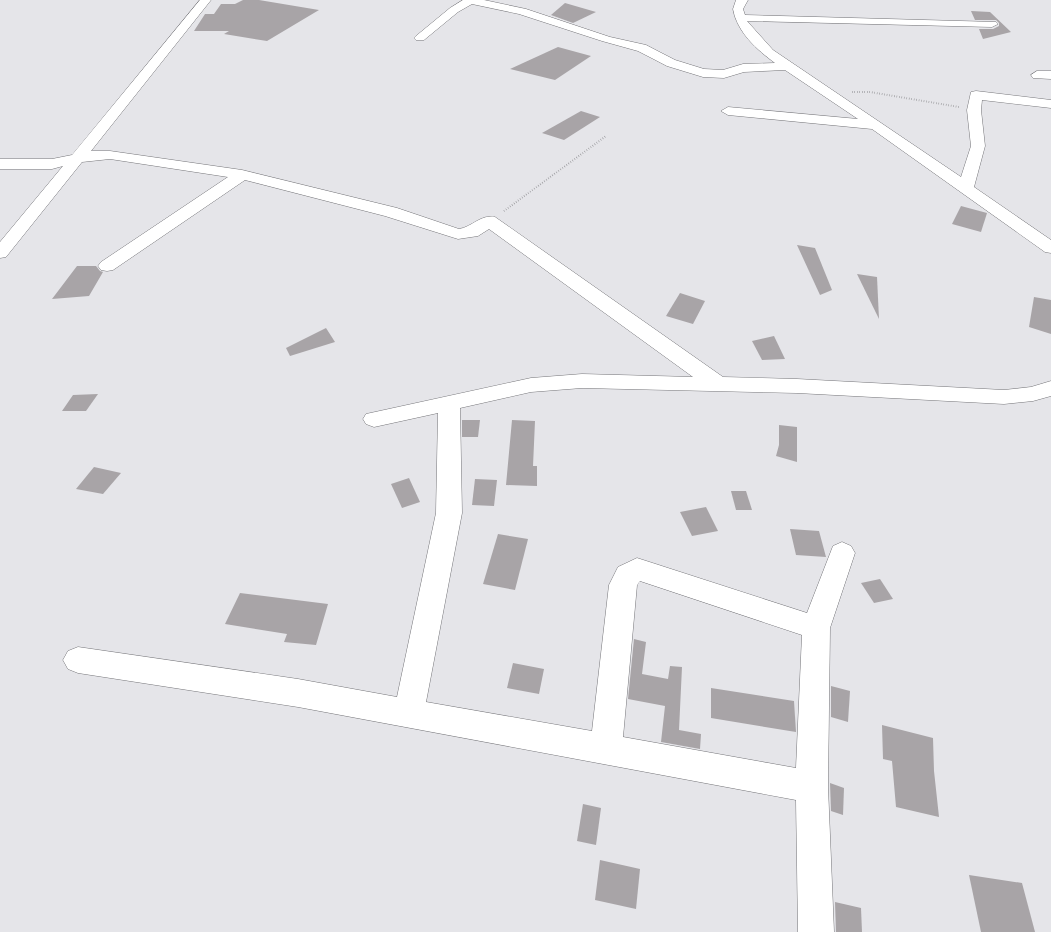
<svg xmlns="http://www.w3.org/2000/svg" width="1051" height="932" font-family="Georgia,serif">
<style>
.building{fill:#a8a4a7}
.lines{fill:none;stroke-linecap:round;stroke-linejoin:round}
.minor-casing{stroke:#757579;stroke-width:1}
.path{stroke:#868689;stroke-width:2;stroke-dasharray:0.5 2;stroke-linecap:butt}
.minor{fill:#fff;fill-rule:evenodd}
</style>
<rect width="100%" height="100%" fill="#e5e5e9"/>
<!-- building -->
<g class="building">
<path d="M 243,0 L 259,0 L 319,10 L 267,41 L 224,34 L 229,31 L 194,31 L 205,14 L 214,14 L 221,4 L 235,4 Z"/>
<path d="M 565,3 L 596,12 L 573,23 L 551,15 Z"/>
<path d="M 971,11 L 990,12 L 1011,32 L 983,39 L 979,29 L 993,29 L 999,26 L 999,23 L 996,20 L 975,20 Z"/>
<path d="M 558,47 L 591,56 L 555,80 L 510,69 Z"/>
<path d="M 581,111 L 600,117 L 564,140 L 542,133 Z"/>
<path d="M 961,206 L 987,213 L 981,232 L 952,224 Z"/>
<path d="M 797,245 L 815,248 L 832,290 L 820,295 Z"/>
<path d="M 77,266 L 96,266 L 100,271 L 103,272 L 89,296 L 52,299 Z"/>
<path d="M 857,274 L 877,277 L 879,319 Z"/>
<path d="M 680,293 L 705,301 L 693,324 L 666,316 Z"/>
<path d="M 1034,297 L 1051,300 L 1051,334 L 1029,327 Z"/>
<path d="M 326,328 L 335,342 L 290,356 L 286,348 Z"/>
<path d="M 774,336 L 785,359 L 762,360 L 752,341 Z"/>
<path d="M 98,394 L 86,411 L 62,411 L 73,395 Z"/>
<path d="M 462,420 L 480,420 L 478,437 L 462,437 Z"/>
<path d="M 512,420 L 535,421 L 533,466 L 537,466 L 537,486 L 506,485 Z"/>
<path d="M 779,425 L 797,427 L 797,462 L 776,456 L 779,445 Z"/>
<path d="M 94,467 L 121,473 L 103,494 L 76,489 Z"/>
<path d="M 409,478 L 420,502 L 402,508 L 391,484 Z"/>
<path d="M 475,479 L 497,480 L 494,506 L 472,505 Z"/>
<path d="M 731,491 L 746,491 L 752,510 L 736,510 Z"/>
<path d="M 706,507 L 718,531 L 692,536 L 680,512 Z"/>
<path d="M 790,529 L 819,531 L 826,557 L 796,555 Z"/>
<path d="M 498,534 L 528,539 L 515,590 L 483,584 Z"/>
<path d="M 880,579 L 893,599 L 874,603 L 861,583 Z"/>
<path d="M 240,593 L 328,604 L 316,645 L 284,642 L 287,634 L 225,624 Z"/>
<path d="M 634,639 L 646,642 L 642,674 L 668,679 L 670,666 L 682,667 L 679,730 L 701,734 L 700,749 L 661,742 L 665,706 L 628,699 Z"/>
<path d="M 513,663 L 544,669 L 539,694 L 507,688 Z"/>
<path d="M 831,686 L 850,691 L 848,722 L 831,717 Z"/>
<path d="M 711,688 L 794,701 L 796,732 L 711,718 Z"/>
<path d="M 882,725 L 933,738 L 934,771 L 939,817 L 896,807 L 892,761 L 883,759 Z"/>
<path d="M 830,783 L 844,788 L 843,815 L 831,811 Z"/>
<path d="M 583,804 L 601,808 L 596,845 L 577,841 Z"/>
<path d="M 600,860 L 640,869 L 636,909 L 595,900 Z"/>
<path d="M 969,875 L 1022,883 L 1035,932 L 981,932 Z"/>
<path d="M 835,902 L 861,908 L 862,932 L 836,932 Z"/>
</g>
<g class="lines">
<!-- minor casing -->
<g class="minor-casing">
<g id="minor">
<path d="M 200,0 L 211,0 L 91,151 L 110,151 L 242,170 L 397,208 L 459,229 C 472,227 481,214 495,217 L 723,377 L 797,379 L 1004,390 L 1031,387 L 1051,381 L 1051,396 L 1033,401 L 1004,404 L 797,393 L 582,388 L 531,392 L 460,408 L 462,513 L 426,702 L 592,731 L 609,585 L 618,567 L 637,558 L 807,613 L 833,546 L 842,542 L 851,546 L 855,553 L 830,628 L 828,787 L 834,932 L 798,932 L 796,800 L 298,707 L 78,673 L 68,669 L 63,660 L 68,651 L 78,647 L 298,679 L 397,697 L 436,513 L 438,413 L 374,427 L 366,424 L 363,419 L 366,414 L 531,378 L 582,374 L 693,377 L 489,229 L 478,236 L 458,239 L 385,216 L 245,180 L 113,270 L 107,271 L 101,270 L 98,266 L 101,262 L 228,177 L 110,159 L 82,162 L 6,257 L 0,258 L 0,242 L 63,166 L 52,169 L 0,169 L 0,159 L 52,159 L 72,155 ZM 640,581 L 802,635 L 796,768 L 623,737 L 637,585 Z"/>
<path d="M 463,0 L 484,0 L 526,9 L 610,37 L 646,45 L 675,60 L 704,69 L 723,70 L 743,64 L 775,63 C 757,50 737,32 733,9 L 736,0 L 748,0 L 743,9 L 745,15 L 996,22 L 998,24 L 992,27 L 747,21 L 773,50 L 961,177 L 971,146 L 967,110 L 971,92 L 976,91 L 1051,100 L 1051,108 L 982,100 L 981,110 L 985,146 L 974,187 L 1051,240 L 1051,253 L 1045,252 L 872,129 L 728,115 L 721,111 L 728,107 L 858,119 L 785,70 L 744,72 L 724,78 L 703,77 L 667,66 L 638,51 L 602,41 L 519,14 L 472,4 L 458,12 L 424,40 L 416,40 L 414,38 L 416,36 L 450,8 Z"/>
<path d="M 1037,71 L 1051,71 L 1051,79 L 1033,78 L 1031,75 Z"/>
</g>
</g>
<!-- path -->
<g class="path">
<path d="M 852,92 L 870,92 L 959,107"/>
<path d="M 504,211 L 606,136"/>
</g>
<!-- minor -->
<use href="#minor" class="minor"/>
</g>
</svg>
